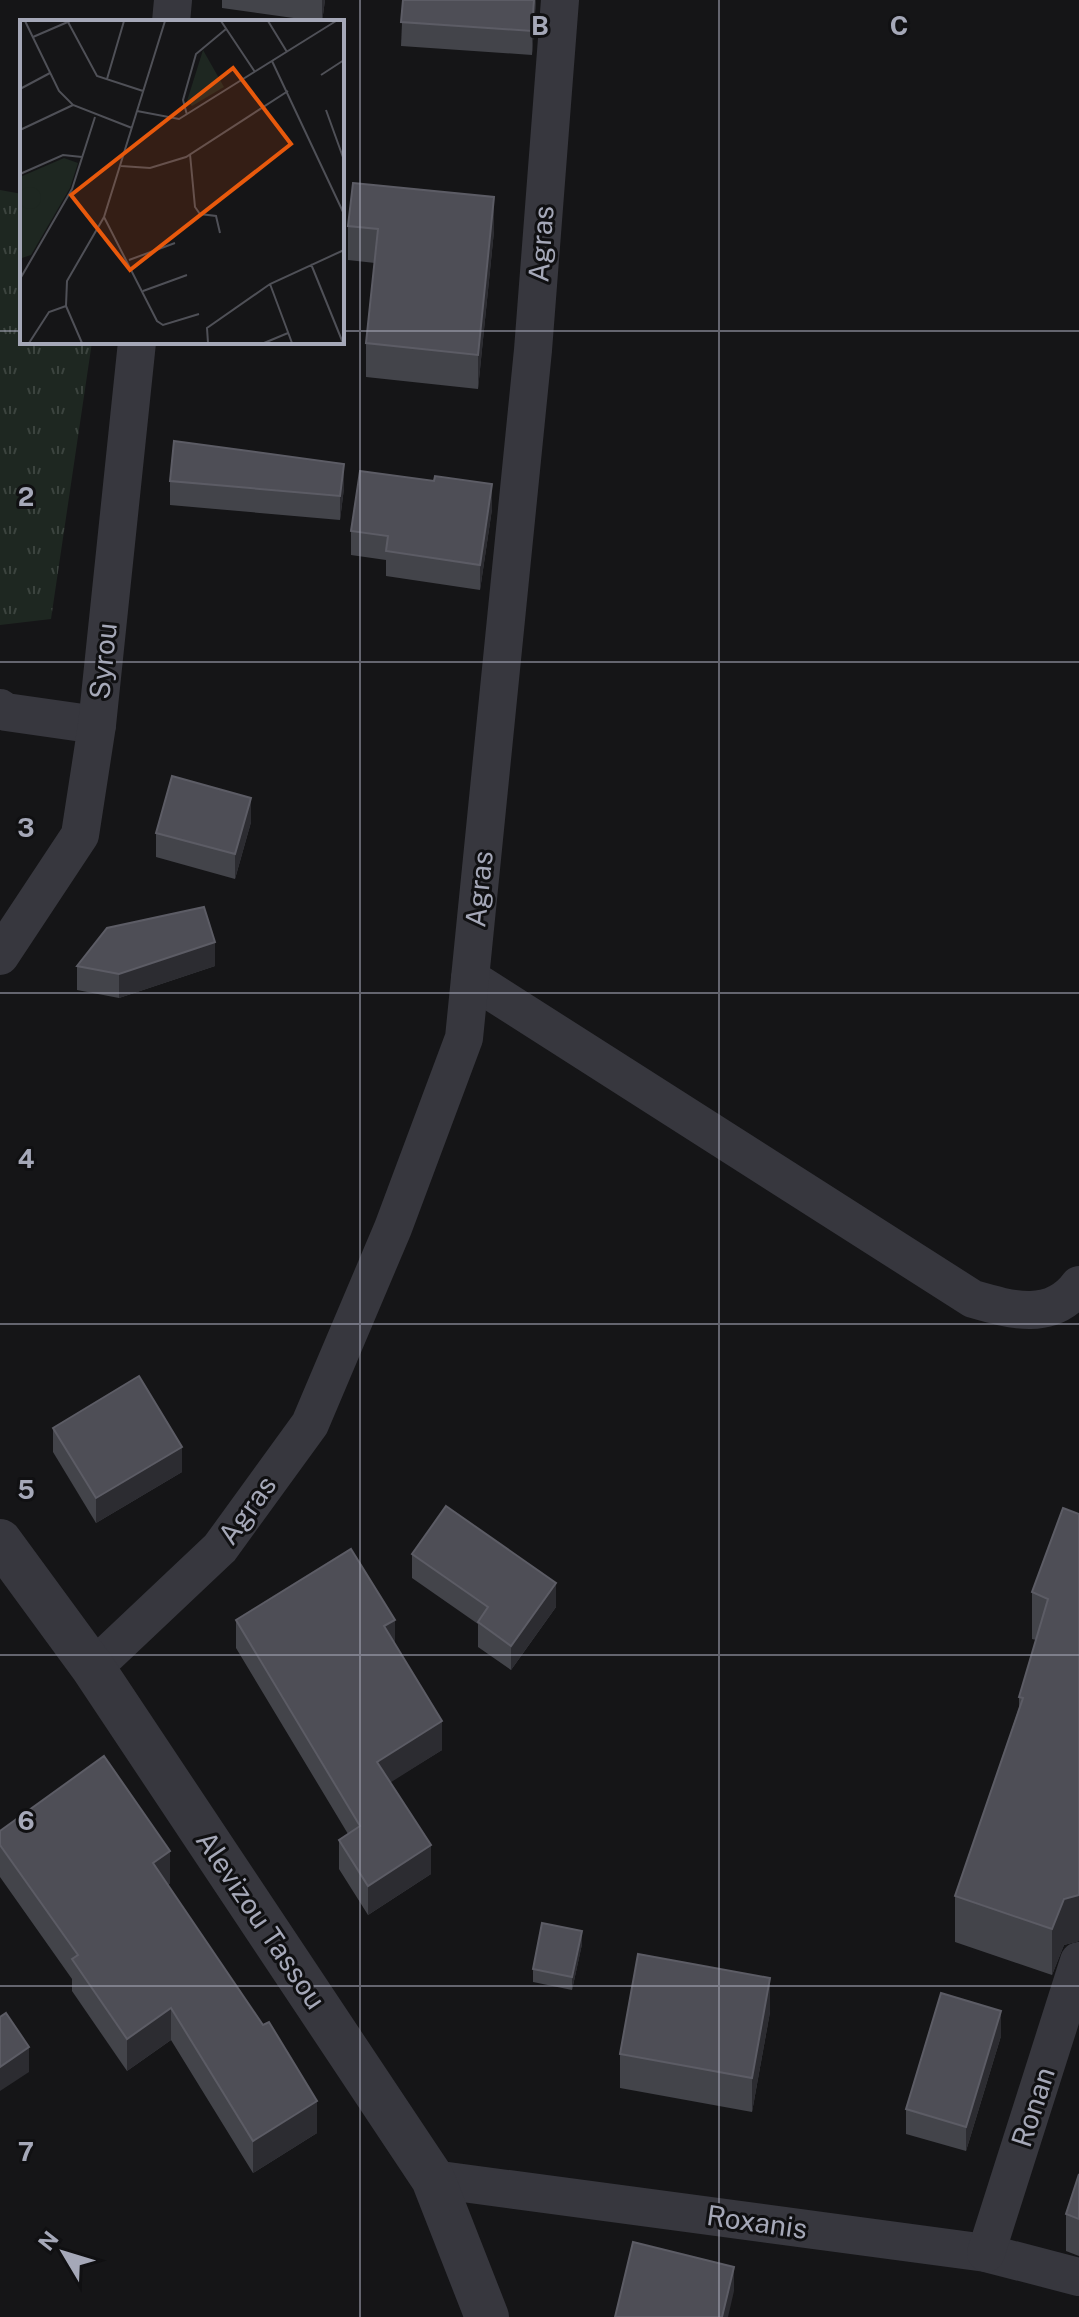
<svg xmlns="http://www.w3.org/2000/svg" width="1079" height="2317" font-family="'Public Sans',sans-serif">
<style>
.grass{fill:url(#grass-tufts)}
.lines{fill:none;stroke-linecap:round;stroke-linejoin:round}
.minor{stroke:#37373e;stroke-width:38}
.tertiary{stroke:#37373e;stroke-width:44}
.wall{fill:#43444a}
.shaded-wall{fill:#2c2c31}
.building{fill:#4e4e56;stroke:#5c5c65;stroke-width:2}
.grid{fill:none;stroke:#a5a8b8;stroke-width:2;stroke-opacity:0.55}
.labels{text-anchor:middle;stroke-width:6;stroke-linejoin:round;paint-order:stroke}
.street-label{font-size:28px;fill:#a5a8b8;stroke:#101012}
.inset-road{fill:none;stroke:#4f5057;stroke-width:2}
.view{fill:#e8590c;fill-opacity:0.15;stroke:#e8590c;stroke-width:4}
.inset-edge{fill:none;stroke:#a5a8b8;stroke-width:4}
.grid-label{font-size:26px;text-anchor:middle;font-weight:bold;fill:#a5a8b8;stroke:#101012;stroke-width:6;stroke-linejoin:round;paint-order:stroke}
</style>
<defs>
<pattern id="grass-tufts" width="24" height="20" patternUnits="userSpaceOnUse" patternTransform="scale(2)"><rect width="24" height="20" fill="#1e2721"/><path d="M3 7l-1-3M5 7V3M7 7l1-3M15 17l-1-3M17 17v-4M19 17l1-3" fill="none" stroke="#3c443f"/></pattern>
</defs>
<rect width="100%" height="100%" fill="#151517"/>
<!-- grass -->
<path class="grass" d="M 0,190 L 22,194 L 22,342 L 92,342 L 51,619 L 0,625 Z"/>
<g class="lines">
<!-- minor -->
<g class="minor">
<path d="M 171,22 L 173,0"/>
<path d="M 0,708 L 6,712 L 97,725"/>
<path d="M 0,956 L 80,835 L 97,725 L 137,342"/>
<path d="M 470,978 L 973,1299 C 1011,1310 1052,1322 1079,1285"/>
<path d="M 93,1668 L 220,1548 L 310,1424 L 393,1228 L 464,1038 L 533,350 L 560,0"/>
<path d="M 433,2179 L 986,2253 L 1079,2277"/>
<path d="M 986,2253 L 1079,1961"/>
</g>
<!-- tertiary -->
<path class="tertiary" d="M 0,1541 L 93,1668 L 433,2179 L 487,2317"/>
</g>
<!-- wall -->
<g class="wall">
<path d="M 222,0 L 325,0 L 322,22 L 222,8 Z"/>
<path d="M 403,0 L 536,0 L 532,55 L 401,46 Z"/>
<path d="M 348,226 L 494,231 L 478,389 L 366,377 L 366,343 L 375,263 L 348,260 Z"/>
<path d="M 170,481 L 344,488 L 340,520 L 170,505 Z"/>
<path d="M 492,509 L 480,590 L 386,576 L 386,560 L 351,555 L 351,531 Z"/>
<path d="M 251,822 L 235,879 L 156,857 L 156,833 Z"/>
<path d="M 77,966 L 215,966 L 119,998 L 77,990 Z"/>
<path d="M 53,1428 L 182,1472 L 96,1523 L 53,1452 Z"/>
<path d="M 1079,1514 L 1079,1941 L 1064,1945 L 1052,1975 L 955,1942 L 955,1896 L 1019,1708 L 1019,1697 L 1036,1640 L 1032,1639 L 1032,1592 Z"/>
<path d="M 412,1554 L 556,1607 L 511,1670 L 478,1647 L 478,1624 L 412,1578 Z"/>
<path d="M 236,1620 L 395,1644 L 442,1750 L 390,1782 L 431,1874 L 368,1915 L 339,1869 L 339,1840 L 348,1834 L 236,1648 Z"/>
<path d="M 0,1831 L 170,1883 L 168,1885 L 317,2133 L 253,2173 L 171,2040 L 127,2071 L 72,1991 L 72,1979 L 0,1877 Z"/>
<path d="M 582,1944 L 572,1990 L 533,1982 L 533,1969 Z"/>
<path d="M 770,2012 L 752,2112 L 620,2088 L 620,2054 Z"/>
<path d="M 1001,2036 L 966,2151 L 906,2134 L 906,2109 Z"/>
<path d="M 1079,2174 L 1079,2256 L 1066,2251 L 1066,2214 Z"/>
</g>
<!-- shaded-wall -->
<g class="shaded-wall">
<path d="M 322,0 L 325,0 L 322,22 Z"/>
<path d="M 534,0 L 536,0 L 532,55 L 532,31 Z"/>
<path d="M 494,197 L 494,231 L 478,389 L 478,355 Z"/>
<path d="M 344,464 L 344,488 L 340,520 L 340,496 Z"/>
<path d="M 492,484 L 492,509 L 480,590 L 480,565 Z"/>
<path d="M 251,798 L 251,822 L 235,879 L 235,854 Z"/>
<path d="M 215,942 L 215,966 L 119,998 L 119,974 Z"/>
<path d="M 182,1447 L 182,1472 L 96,1523 L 96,1498 Z"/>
<path d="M 556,1583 L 556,1607 L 511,1670 L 511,1646 Z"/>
<path d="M 395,1620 L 395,1648 L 384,1626 Z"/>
<path d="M 442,1721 L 442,1750 L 377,1791 L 377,1762 Z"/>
<path d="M 431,1845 L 431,1874 L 368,1915 L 368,1886 Z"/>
<path d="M 170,1851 L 170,1883 L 153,1895 L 153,1863 Z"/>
<path d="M 1079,1895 L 1079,1941 L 1064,1945 L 1052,1975 L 1052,1929 L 1064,1899 Z"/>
<path d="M 582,1931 L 582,1944 L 572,1990 L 572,1977 Z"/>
<path d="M 770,1978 L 770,2012 L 752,2112 L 752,2078 Z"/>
<path d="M 171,2008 L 171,2040 L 127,2071 L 127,2039 Z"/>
<path d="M 1001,2011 L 1001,2036 L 966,2151 L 966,2127 Z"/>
<path d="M 29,2047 L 29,2072 L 0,2091 L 0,2067 Z"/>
<path d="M 317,2101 L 317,2133 L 253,2173 L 253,2141 Z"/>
<path d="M 734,2267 L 734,2291 L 728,2317 L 722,2317 Z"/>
</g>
<!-- building -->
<g class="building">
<path d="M 403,0 L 534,0 L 532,31 L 401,22 Z"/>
<path d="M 353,183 L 494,197 L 478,355 L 366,343 L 378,229 L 348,226 Z"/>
<path d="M 174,441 L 344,464 L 340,496 L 170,481 Z"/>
<path d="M 360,471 L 434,481 L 435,476 L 492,484 L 480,565 L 386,551 L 388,536 L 351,531 Z"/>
<path d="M 172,776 L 251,798 L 235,854 L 156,833 Z"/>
<path d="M 204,907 L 215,942 L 119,974 L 77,966 L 107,928 Z"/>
<path d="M 139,1376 L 182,1447 L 96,1498 L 53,1428 Z"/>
<path d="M 446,1506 L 556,1583 L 511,1646 L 478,1622 L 488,1607 L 412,1554 Z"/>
<path d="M 1063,1508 L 1079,1514 L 1079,1895 L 1064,1899 L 1052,1929 L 955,1896 L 1023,1698 L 1019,1697 L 1048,1599 L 1032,1592 Z"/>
<path d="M 351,1549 L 395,1620 L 384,1626 L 442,1721 L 377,1762 L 431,1845 L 368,1886 L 339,1840 L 360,1826 L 236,1620 Z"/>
<path d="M 104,1756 L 170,1851 L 153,1863 L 263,2025 L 269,2022 L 317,2101 L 253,2141 L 171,2008 L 127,2039 L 72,1959 L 78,1955 L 0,1845 L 0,1831 Z"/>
<path d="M 542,1923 L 582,1931 L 572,1977 L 533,1969 Z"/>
<path d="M 638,1954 L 770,1978 L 752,2078 L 620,2054 Z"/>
<path d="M 941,1993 L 1001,2011 L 966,2127 L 906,2109 Z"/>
<path d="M 6,2013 L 29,2047 L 0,2067 L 0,2017 Z"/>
<path d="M 1079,2174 L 1079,2219 L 1066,2214 Z"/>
<path d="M 633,2242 L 734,2267 L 722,2317 L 615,2317 Z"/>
</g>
<!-- grid -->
<path class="grid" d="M 360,0 L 360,2317M 719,0 L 719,2317M 0,331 L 22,331M 342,331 L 1079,331M 0,662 L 1079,662M 0,993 L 1079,993M 0,1324 L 1079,1324M 0,1655 L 1079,1655M 0,1986 L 1079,1986"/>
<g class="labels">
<!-- street labels -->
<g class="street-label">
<text transform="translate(541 244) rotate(-86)" y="10">Agras</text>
<text transform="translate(103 661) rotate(-84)" y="10">Syrou</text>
<text transform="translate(479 889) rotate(-84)" y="10">Agras</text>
<text transform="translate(247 1510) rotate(-54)" y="10">Agras</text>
<text transform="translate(261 1920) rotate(56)" y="10">Alevizou Tassou</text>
<text transform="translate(1033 2107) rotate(-72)" y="10">Ronan</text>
<text transform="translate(757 2222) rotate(8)" y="10">Roxanis</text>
</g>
</g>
<!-- overview -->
<g transform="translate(20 20)">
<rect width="324" height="324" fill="#151517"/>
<path d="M 183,30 L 204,67 L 172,86 L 167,81 ZM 44,138 L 58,143 L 50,168 L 11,235 L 2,238 L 0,157 Z" fill="#1e2721"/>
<path d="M-1 178a11 11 0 1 1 22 0a11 11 0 1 1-22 0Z" fill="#1e2721"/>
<path class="inset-road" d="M 5,1 L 39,71 L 53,85 L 112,108M 201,1 L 235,52M 248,1 L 267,32M 48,2 L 77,56 L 123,71M 13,17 L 50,1M 252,41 L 324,194M 301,55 L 324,40M 87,59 L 104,1M 0,69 L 30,53M 306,90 L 324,140M 117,91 L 159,99 L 316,1M 167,95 L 163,80 L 176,34 L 206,9M 0,110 L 53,85M 170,134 L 175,187 L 180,194 L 196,196 L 200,213M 101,146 L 130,148 L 166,137 L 268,71M 0,154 L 43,135 L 62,137M 84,197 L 137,301 L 143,305 L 179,294M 109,240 L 155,223M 291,244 L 323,323M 0,259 L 52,169 L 75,97M 250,264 L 272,323M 123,271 L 167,255M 9,323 L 29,292 L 46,286M 62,323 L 46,286 L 47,261 L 84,197 L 145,1M 188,323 L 187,308 L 250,264 L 324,230M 244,323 L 268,313"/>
<path class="view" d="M 213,48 L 271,124 L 110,250 L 51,175 Z"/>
<rect width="324" height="324" class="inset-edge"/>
</g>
<g class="grid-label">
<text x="540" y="35">B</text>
<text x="899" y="35">C</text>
<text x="26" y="506">2</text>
<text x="26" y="837">3</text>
<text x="26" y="1168">4</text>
<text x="26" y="1499">5</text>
<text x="26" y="1830">6</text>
<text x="26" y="2161">7</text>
</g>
<!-- north arrow -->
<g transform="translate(64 2253) rotate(308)" stroke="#101012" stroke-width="6" paint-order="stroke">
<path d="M0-6L14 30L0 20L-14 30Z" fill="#a5a8b8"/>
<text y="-12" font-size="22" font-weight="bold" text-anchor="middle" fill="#a5a8b8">N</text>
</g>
</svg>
